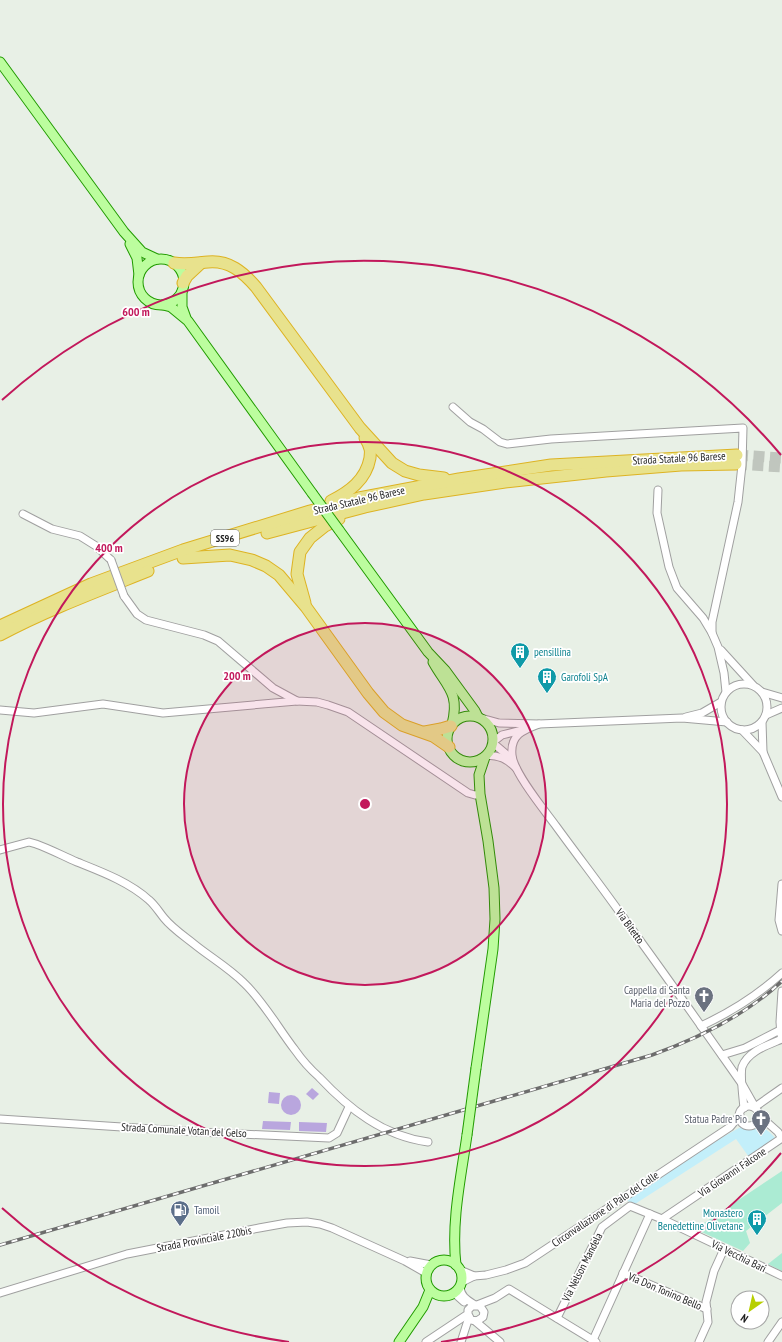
<svg xmlns="http://www.w3.org/2000/svg" width="782" height="1342" font-family="'PT Sans Narrow',sans-serif">
<style>
.grass{fill:#abebd3}
.park{fill:#c3effa}
.water{fill:#b9a6de}
.lines{fill:none;stroke-linecap:round;stroke-linejoin:round}
.highway-tunnel{stroke:#c0c6be;stroke-width:11;stroke-dasharray:11 5.5;stroke-linecap:butt}
.minor-casing{stroke:#a0a0a0;stroke-width:9}
.major-casing{stroke:#219b00;stroke-width:11}
.highway-casing{stroke:#ddb323;stroke-width:13}
.minor{stroke:#fff;stroke-width:7}
.major{stroke:#bcfd9e;stroke-width:9}
.highway{stroke:#e8e28d;stroke-width:11}
.rail-casing{stroke:#6d6d6d;stroke-width:3.5}
.rail{stroke:#fff;stroke-width:2;stroke-dasharray:6;stroke-linecap:butt}
.minor-bridge-casing{stroke:#a0a0a0;stroke-width:9;stroke-linecap:butt}
.major-bridge-casing{stroke:#219b00;stroke-width:11;stroke-linecap:butt}
.minor-bridge{stroke:#fff;stroke-width:7}
.major-bridge{stroke:#bcfd9e;stroke-width:9}
.ring{fill:none;stroke:#c2185b;stroke-width:2}
.labels{text-anchor:middle;stroke-width:3.5;stroke-linejoin:round;paint-order:stroke}
.shield{fill:#fff;stroke:#626262;stroke-width:1}
.shield-label{font-size:10px;font-weight:bold;fill:#1f1f1f}
.street-label{font-size:11px;fill:#1f1f1f;stroke:#fff}
.culture-label{font-size:11px;fill:#0d838f;stroke:#fff;text-anchor:start}
.worship-label{font-size:11px;fill:#5b616d;stroke:#fff;text-anchor:end}
.service-label{font-size:11px;fill:#4e5e75;stroke:#fff;text-anchor:start}
.centre{fill:#c2185b;stroke:#fff;stroke-width:2}
.ring-label{font-size:12px;text-anchor:middle;font-weight:bold;fill:#c2185b;stroke:#fff;stroke-width:3.5;stroke-linejoin:round;paint-order:stroke}
</style>
<rect width="100%" height="100%" fill="#e8f0e6"/>
<!-- grass -->
<g class="grass">
<path d="M 782,1171 L 782,1203 L 746,1231 L 750,1243 L 743,1251 L 695,1229 Z"/>
<path d="M 782,1253 L 782,1271 L 768,1264 Z"/>
</g>
<!-- park -->
<path class="park" d="M 747,1125 C 761,1125 768,1129 776,1139 L 749,1157 L 736,1139 L 635,1204 L 625,1200 L 712,1143 L 739,1128 Z"/>
<!-- water -->
<g class="water">
<path d="M 312,1088 L 319,1094 L 313,1100 L 306,1094 Z"/>
<path d="M 269,1092 L 280,1093 L 279,1104 L 268,1103 Z"/>
<circle cx="291" cy="1105" r="10"/>
<path d="M 263,1121 L 291,1122 L 290,1130 L 262,1129 Z"/>
<path d="M 299,1122 L 327,1123 L 326,1132 L 299,1131 Z"/>
</g>
<g class="lines">
<!-- highway-tunnel -->
<g class="highway-tunnel">
<path d="M 737,455 L 782,458"/>
<path d="M 736,464 L 782,467"/>
</g>
<!-- minor casing -->
<g class="minor-casing">
<g id="minor">
<path d="M 453,407 L 470,422 L 483,429 L 500,442 L 507,444 L 551,439 L 743,428 L 742,465 L 738,502 L 712,622 L 712,633"/>
<path d="M 658,490 L 657,513 L 669,567 L 677,588 L 703,618 L 712,633 L 718,647 L 724,673 L 726,692"/>
<path d="M 23,514 L 52,529 L 80,536 L 96,546 L 111,560"/>
<path d="M 124,596 L 137,614 L 146,620 L 204,635 L 218,641 L 273,688 L 297,701 L 317,702 L 328,705 L 348,712 L 468,793 L 475,795 L 480,794"/>
<path d="M 721,650 L 753,685"/>
<circle cx="744" cy="707" r="23"/>
<path d="M 762,692 L 782,698"/>
<path d="M 0,710 L 34,713 L 103,704 L 163,713 L 297,701"/>
<path d="M 766,715 L 782,708"/>
<path d="M 686,717 L 702,713 L 721,702"/>
<path d="M 481,718 L 499,723 L 539,724 L 682,718 L 727,722"/>
<path d="M 762,722 L 763,752"/>
<path d="M 539,724 C 523,730 510,735 512,755 C 513,772 545,811 556,826 C 580,859 605,891 628,924 C 667,977 704,1030 742,1084 L 755,1107 L 782,1088"/>
<path d="M 742,730 L 763,752 L 782,797"/>
<path d="M 493,742 L 502,735 L 522,730"/>
<path d="M 493,743 L 512,759"/>
<path d="M 486,755 C 500,756 506,758 516,768"/>
<path d="M 0,850 L 29,842 L 36,844 C 50,849 63,856 77,862 C 102,872 129,882 149,900 C 155,905 159,912 164,918 C 172,928 184,936 194,944 C 210,957 229,968 244,983 C 264,1002 278,1028 295,1050 C 302,1060 310,1069 319,1077 C 349,1109 383,1136 428,1142"/>
<path d="M 782,884 L 779,920 L 782,931"/>
<path d="M 701,1026 C 731,1012 758,995 782,973"/>
<path d="M 781,1035 L 780,1022 L 782,991"/>
<path d="M 722,1055 L 745,1048 L 780,1030"/>
<circle cx="749" cy="1116" r="10"/>
<path d="M 744,1108 C 743,1098 740,1075 742,1067 C 748,1051 768,1045 782,1039"/>
<path d="M 759,1115 L 778,1132 L 782,1138"/>
<path d="M 0,1119 L 198,1132 L 329,1138 L 337,1133 L 349,1107"/>
<path d="M 662,1219 L 782,1138"/>
<path d="M 410,1261 L 431,1265"/>
<path d="M 460,1270 L 474,1276"/>
<path d="M 623,1273 L 707,1309"/>
<path d="M 462,1282 L 474,1276 L 486,1275 L 506,1270 L 525,1263 L 730,1127 L 740,1115"/>
<path d="M 460,1286 C 460,1296 467,1300 475,1305"/>
<path d="M 0,1293 L 127,1254 L 259,1228 L 287,1223 L 307,1222 L 320,1224 L 332,1228 L 405,1261 L 426,1273"/>
<path d="M 454,1293 L 464,1302"/>
<path d="M 477,1305 L 495,1298 L 509,1289 L 596,1342"/>
<path d="M 557,1318 L 602,1227 L 630,1206 L 662,1219 L 782,1276"/>
<path d="M 475,1321 L 500,1342"/>
<path d="M 593,1340 L 650,1214"/>
<path d="M 426,1342 L 468,1314 L 468,1310 L 472,1306 L 480,1306 L 484,1312 L 483,1317 L 477,1321 L 471,1320 L 468,1314"/>
<path d="M 461,1342 L 469,1317"/>
<path d="M 699,1342 L 708,1322 L 706,1302 L 714,1271 L 724,1249"/>
<path d="M 768,1342 L 782,1322"/>
</g>
</g>
<!-- major casing -->
<g class="major-casing">
<g id="major">
<path d="M 0,62 L 124,232 L 142,252 L 157,259"/>
<path d="M 130,244 L 137,258 L 139,275"/>
<circle cx="161" cy="282" r="23"/>
<path d="M 182,291 L 182,307 L 186,318"/>
<path d="M 163,305 L 171,307 L 188,321 L 312,493"/>
<path d="M 339,530 L 428,652 L 445,670 L 475,711 L 478,717"/>
<path d="M 433,662 C 447,687 460,693 452,724"/>
<circle cx="470" cy="739" r="23"/>
<path d="M 476,1068 L 493,949 L 495,919 L 494,888 L 488,841 L 480,794 L 479,775 L 485,757"/>
<circle cx="444" cy="1278" r="18"/>
<path d="M 456,1265 C 451,1222 461,1177 467,1135"/>
<path d="M 399,1342 L 423,1307 L 430,1290"/>
</g>
</g>
<!-- highway casing -->
<g class="highway-casing">
<g id="highway">
<path d="M 174,263 C 186,265 196,263 208,262 C 229,260 243,272 256,287 L 360,428 L 392,463 L 405,471 L 419,475 L 444,478"/>
<path d="M 183,283 L 187,276 L 201,263"/>
<path d="M 331,501 C 349,492 366,480 370,458 C 370,455 371,452 370,449 C 369,445 367,441 365,438"/>
<path d="M 267,533 L 365,507 L 424,494 L 505,482 L 606,471 L 681,465 L 736,464"/>
<path d="M 183,558 L 230,555 L 252,560 L 266,566 L 279,575 L 306,607 L 368,693 L 384,712 L 402,725 L 433,736 L 449,747"/>
<path d="M 305,603 L 297,574 L 300,552 L 310,538 L 325,526 L 339,519"/>
<path d="M 0,626 L 91,584 L 183,550 L 310,511 L 359,498 L 459,479 L 551,465 L 737,455"/>
<path d="M 0,635 C 47,610 98,591 148,571"/>
<path d="M 425,732 L 441,729 L 451,726"/>
</g>
</g>
<!-- minor -->
<use href="#minor" class="minor"/>
<!-- major -->
<use href="#major" class="major"/>
<!-- highway -->
<use href="#highway" class="highway"/>
<!-- rail casing -->
<g class="rail-casing">
<path id="rail" d="M 0,1245 L 652,1055 C 699,1038 746,1015 782,981"/>
</g>
<!-- rail -->
<use href="#rail" class="rail"/>
<!-- minor-bridge casing -->
<g class="minor-bridge-casing">
<path id="minor-bridge" d="M 111,560 L 124,596"/>
</g>
<!-- major-bridge casing -->
<g class="major-bridge-casing">
<g id="major-bridge">
<path d="M 312,493 L 339,530"/>
<path d="M 467,1135 L 476,1068"/>
</g>
</g>
<!-- minor-bridge -->
<use href="#minor-bridge" class="minor-bridge"/>
<!-- major-bridge -->
<use href="#major-bridge" class="major-bridge"/>
</g>
<!-- distance rings -->
<circle cx="365" cy="804" r="181" fill="#c2185b" fill-opacity=".12"/>
<g class="ring">
<circle cx="365" cy="804" r="181"/>
<circle cx="365" cy="804" r="362"/>
<path d="M781 1153A543 543 0 0 1 441 1342M289 1342A543 543 0 0 1 2 1208M2 400A543 543 0 0 1 781 455"/>
</g>
<!-- icons -->
<defs>
<g id="building-pin" transform="scale(1)"><path d="M0 17L-7.5 6A9.5 9.5 0 1 1 7.5 6Z" fill="#0f9aa8" stroke="#fff"/><path d="M-4-6H4V6H1V3H-1V6H-4ZM-2.5-4.3h1.7v1.8h-1.7ZM.8-4.3h1.7v1.8H.8ZM-2.5-1h1.7V.8h-1.7ZM.8-1h1.7V.8H.8Z" fill="#fff"/></g>
<g id="church-pin" transform="scale(1)"><path d="M0 17L-7.5 6A9.5 9.5 0 1 1 7.5 6Z" fill="#6b7280" stroke="#fff"/><path d="M-1.2-6h2.4v3.5h3.3v2.4h-3.3V6h-2.4V-.1h-3.3v-2.4h3.3Z" fill="#fff"/></g>
<g id="fuel-pin" transform="scale(1)"><path d="M0 17L-7.5 6A9.5 9.5 0 1 1 7.5 6Z" fill="#5c6f8a" stroke="#fff"/><path d="M-5.5-6h7V0h2V4h1.3V-2.5L3-4.5l.8-.8L6-3V5H2.5V1h-1V6h-7ZM-4.2-4.7v3.2H.2V-4.7Z" fill="#fff"/></g>
</defs>
<g fill-rule="evenodd">
<use href="#building-pin" x="520" y="652"/>
<use href="#building-pin" x="547" y="677"/>
<use href="#church-pin" x="704" y="996"/>
<use href="#church-pin" x="761" y="1119"/>
<use href="#fuel-pin" x="180" y="1210"/>
<use href="#building-pin" x="757" y="1219"/>
</g>
<g class="labels">
<!-- shield labels -->
<rect class="shield" x="211" y="530" width="28" height="16" rx="3"/>
<g class="shield-label">
<text x="225" y="542">SS96</text>
</g>
<!-- street labels -->
<g class="street-label">
<text transform="translate(679 458) rotate(-3)" y="4">Strada Statale 96 Barese</text>
<text transform="translate(359 500) rotate(-13)" y="4">Strada Statale 96 Barese</text>
<text transform="translate(630 926) rotate(54)" y="4">Via Bitetto</text>
<text transform="translate(184 1130) rotate(3)" y="4">Strada Comunale Votan del Gelso</text>
<text transform="translate(732 1172) rotate(-34)" y="4">Via Giovanni Falcone</text>
<text transform="translate(605 1209) rotate(-34)" y="4">Circonvallazione di Palo del Colle</text>
<text transform="translate(204 1239) rotate(-11)" y="4">Strada Provinciale 220bis</text>
<text transform="translate(739 1256) rotate(26)" y="4">Via Vecchia Bari</text>
<text transform="translate(582 1267) rotate(-63)" y="4">Via Nelson Mandela</text>
<text transform="translate(665 1291) rotate(23)" y="4">Via Don Tonino Bello</text>
</g>
<!-- culture labels -->
<g class="culture-label">
<text x="534" y="656">pensillina</text>
<text x="561" y="681">Garofoli SpA</text>
<text x="743" y="1217" text-anchor="end">Monastero<tspan x="743" dy="13">Benedettine Olivetane</tspan></text>
</g>
<!-- worship labels -->
<g class="worship-label">
<text x="690" y="994">Cappella di Santa<tspan x="690" dy="13">Maria del Pozzo</tspan></text>
<text x="747" y="1123">Statua Padre Pio</text>
</g>
<!-- service labels -->
<g class="service-label">
<text x="194" y="1214">Tamoil</text>
</g>
</g>
<circle cx="365" cy="804" r="6" class="centre"/>
<g class="ring-label">
<text x="136" y="316">600 m</text>
<text x="109" y="552">400 m</text>
<text x="237" y="680">200 m</text>
</g>
<!-- north arrow -->
<g transform="translate(750 1310) rotate(214)"><circle r="19" fill="#ffffff" stroke="#a5a5a5"/>
<path d="M0-3L7 15L0 10L-7 15Z" fill="#b7cf00"/>
<text y="-6" font-size="11" font-weight="bold" text-anchor="middle" fill="#1f1f1f">N</text>
</g>
</svg>
